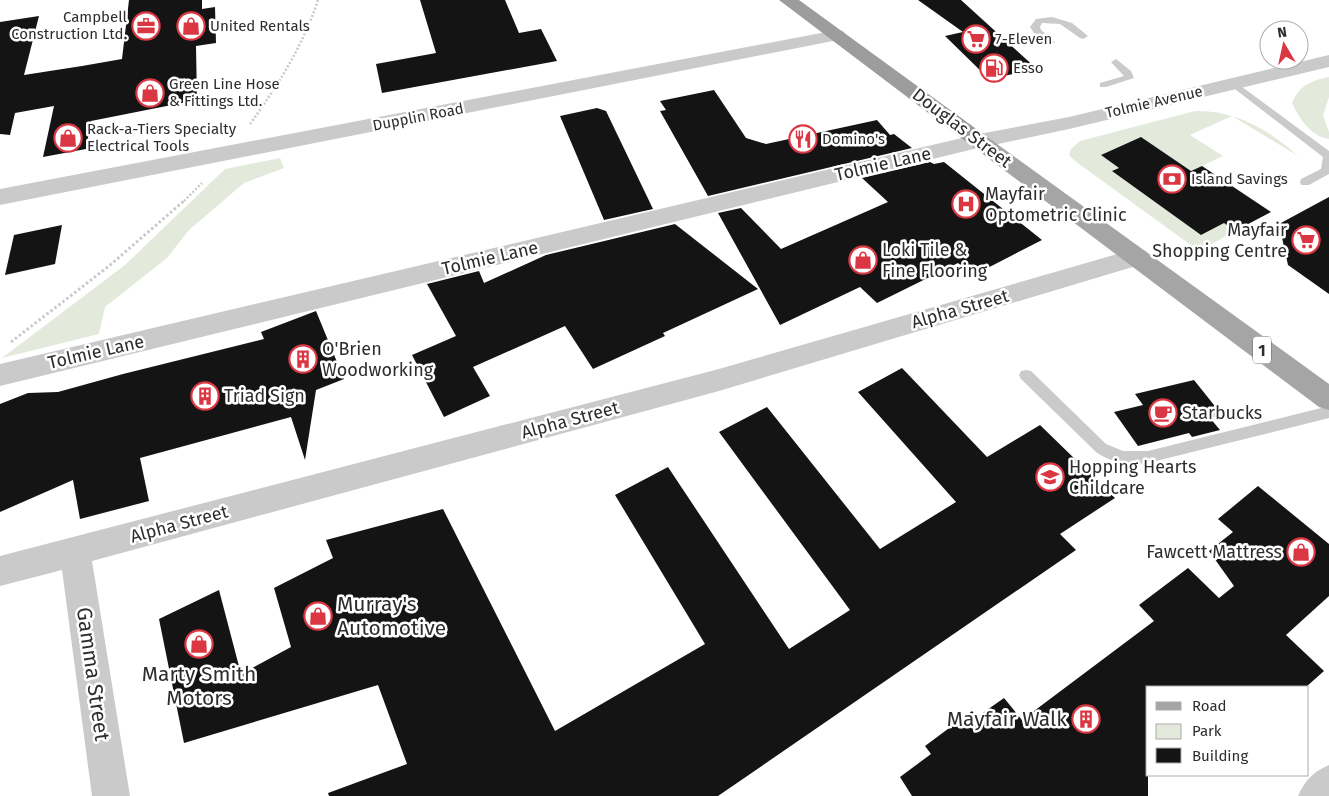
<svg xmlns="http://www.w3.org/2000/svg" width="1329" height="796" font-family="'Fira Sans',sans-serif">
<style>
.green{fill:#e3eadb}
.building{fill:#141414}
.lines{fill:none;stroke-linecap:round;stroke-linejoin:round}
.path-far1{stroke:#cacaca;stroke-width:2.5;stroke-dasharray:2 2;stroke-linecap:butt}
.path{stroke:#cacaca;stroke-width:3;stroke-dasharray:2.5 2.5;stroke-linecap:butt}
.service{fill:#cacaca;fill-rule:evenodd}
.minor{fill:#cacaca;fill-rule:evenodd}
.tertiary{fill:#cacaca;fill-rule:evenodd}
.primary{fill:#a5a5a5;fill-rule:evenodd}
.trunk{fill:#9c9c9c;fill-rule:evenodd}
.labels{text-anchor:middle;stroke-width:5;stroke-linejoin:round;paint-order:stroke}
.far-poi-label{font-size:15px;fill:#2d2d2d;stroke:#fff;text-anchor:start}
.far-street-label{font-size:15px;fill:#2d2d2d;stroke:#fff}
.shield{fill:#fff;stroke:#6c6c6c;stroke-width:1}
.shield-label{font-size:16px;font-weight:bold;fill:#2d2d2d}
.street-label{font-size:18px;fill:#2d2d2d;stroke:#fff}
.poi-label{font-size:18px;fill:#2d2d2d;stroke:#fff;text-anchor:start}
.near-poi-label{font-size:21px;fill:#2d2d2d;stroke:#fff;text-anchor:start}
.near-street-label{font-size:21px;fill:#2d2d2d;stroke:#fff}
</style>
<rect width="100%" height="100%" fill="#fff"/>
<!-- green -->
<g class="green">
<path d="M 1329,77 L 1329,97 L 1323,115 L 1329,132 L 1329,139 C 1310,136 1300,119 1292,103 C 1300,85 1310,81 1329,77 Z"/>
<path d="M 1195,111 C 1236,110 1269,130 1298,156 L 1232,116 L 1190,135 L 1223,156 L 1191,171 L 1141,137 L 1101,155 L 1119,168 L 1113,171 L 1201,235 L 1224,223 L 1235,231 L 1199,251 L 1075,161 L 1069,155 L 1071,149 L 1080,141 Z"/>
<path d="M 280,158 L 284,168 L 244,183 L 189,230 L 167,258 L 105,307 L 99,334 L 2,358 L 125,265 L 225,169 Z"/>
</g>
<!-- building -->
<g class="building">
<path d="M 129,0 L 202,0 L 202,9 L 215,7 L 216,43 L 196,46 L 197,100 L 91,121 L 86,149 L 43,157 L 54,106 L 15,113 L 10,135 L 0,134 L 0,22 L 39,16 L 24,75 L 82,66 L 122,59 Z"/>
<path d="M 420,0 L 505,0 L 519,33 L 541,29 L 557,61 L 382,93 L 376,64 L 436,53 Z"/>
<path d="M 918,0 L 961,0 L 1037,69 L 989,79 L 945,36 L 963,32 Z"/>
<path d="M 714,90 L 746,138 L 766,144 L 877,120 L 890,135 L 894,134 L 912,148 L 708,196 L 660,111 L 666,110 L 660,101 Z"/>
<path d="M 597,108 L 606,111 L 653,209 L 604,220 L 560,116 Z"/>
<path d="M 1141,137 L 1191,171 L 1202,166 L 1271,212 L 1235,231 L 1224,223 L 1201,235 L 1112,171 L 1119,168 L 1101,155 Z"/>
<path d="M 930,162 L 934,164 L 944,162 L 1042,240 L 972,276 L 958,263 L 877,303 L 860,287 L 780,325 L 718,213 L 741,208 L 781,249 L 888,202 L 862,178 Z"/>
<path d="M 1329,197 L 1329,294 L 1288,265 L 1279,224 Z"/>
<path d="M 675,224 L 758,289 L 663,333 L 665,336 L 593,369 L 565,326 L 473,367 L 490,396 L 444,417 L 412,355 L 456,336 L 427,284 L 479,271 L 484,283 L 546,255 Z"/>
<path d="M 62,225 L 55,264 L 5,275 L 14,235 Z"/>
<path d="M 316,311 L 344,379 L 316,390 L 305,460 L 291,417 L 140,458 L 149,501 L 80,519 L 73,480 L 0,512 L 0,404 L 28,393 L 58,392 L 123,374 L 264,339 L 261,332 Z"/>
<path d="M 902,368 L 987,457 L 1040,425 L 1115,498 L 1060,534 L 1076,550 L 718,796 L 329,796 L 328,793 L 407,764 L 378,685 L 184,743 L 159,619 L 219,590 L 241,674 L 291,647 L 274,588 L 333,558 L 326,540 L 443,509 L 555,731 L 705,644 L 615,495 L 668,467 L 789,649 L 850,610 L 719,432 L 767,407 L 880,549 L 956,502 L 858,392 Z"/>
<path d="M 1194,380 L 1222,415 L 1210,418 L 1220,430 L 1192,437 L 1189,433 L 1138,446 L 1114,412 L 1143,405 L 1135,394 Z"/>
<path d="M 1258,486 L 1329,544 L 1329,596 L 1286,635 L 1324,671 L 1306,687 L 1148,687 L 1148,796 L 912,796 L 900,777 L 931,754 L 925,746 L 972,711 L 977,717 L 1004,698 L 1022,720 L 1154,621 L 1139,605 L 1188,568 L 1219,598 L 1234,586 L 1209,551 L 1233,532 L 1218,519 Z"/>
</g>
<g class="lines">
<!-- path-far1 -->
<g class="path-far1">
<path d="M 250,124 C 278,85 303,46 318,0"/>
<path d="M 184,201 L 202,183"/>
</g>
<!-- path -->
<path class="path" d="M 11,342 L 109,266 L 185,200"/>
<!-- service -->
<g class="service">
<path d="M 1052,17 L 1072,23 L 1088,36 L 1083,39 L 1080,38 L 1060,24 L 1042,23 L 1040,27 L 1041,30 L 1055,42 L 1053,44 L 1047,44 L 1034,33 L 1030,27 L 1036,19 Z"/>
<path d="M 1116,59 L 1131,71 L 1134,78 L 1106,87 L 1100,87 L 1100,83 L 1124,76 L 1111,62 Z"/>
<path d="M 1234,81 L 1329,151 L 1329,174 L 1309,185 L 1301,185 L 1300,182 L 1301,179 L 1321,169 L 1323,157 L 1231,86 L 1229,84 Z"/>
<path d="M 1026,370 L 1031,371 L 1106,444 L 1123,451 L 1148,451 L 1329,406 L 1329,418 L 1148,463 C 1129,466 1112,463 1096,452 L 1021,379 L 1019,375 L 1021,371 Z"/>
</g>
<!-- minor -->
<g class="minor">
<path d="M 837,30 L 843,31 L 846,35 L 843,39 L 0,205 L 0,189 Z"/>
<path d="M 979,134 L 986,136 L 989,141 L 986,146 L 0,386 L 0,364 Z"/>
<path d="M 1138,248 L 1146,251 L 1150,257 L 1146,263 L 719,391 L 92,561 L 130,796 L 92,796 L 62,570 L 0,586 L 0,556 L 719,369 Z"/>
<path d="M 1329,765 L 1329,796 L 1298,796 C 1305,780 1313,772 1329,765 Z"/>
</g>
<!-- tertiary -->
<path class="tertiary" d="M 1329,55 L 1329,67 L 1069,129 L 979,148 L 972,146 L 969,141 L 972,136 L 979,134 L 1069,117 Z"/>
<!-- primary -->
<path class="primary" d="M 979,134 L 986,136 L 1329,384 L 1329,410 L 1319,407 L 972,146 L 969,141 L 972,136 Z"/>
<!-- trunk -->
<path class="trunk" d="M 779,0 L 799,0 L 986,136 L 989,141 L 986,146 L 979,148 L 972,146 Z"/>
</g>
<!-- icons -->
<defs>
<g id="office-ring" transform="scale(1.4375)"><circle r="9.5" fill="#fff" stroke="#db3742" stroke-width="1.5"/><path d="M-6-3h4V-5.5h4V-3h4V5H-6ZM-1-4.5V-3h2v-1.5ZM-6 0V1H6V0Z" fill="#db3742"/></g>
<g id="shop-ring" transform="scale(1.4375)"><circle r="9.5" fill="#fff" stroke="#db3742" stroke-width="1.5"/><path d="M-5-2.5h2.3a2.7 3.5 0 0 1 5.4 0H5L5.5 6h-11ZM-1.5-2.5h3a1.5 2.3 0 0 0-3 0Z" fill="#db3742"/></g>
<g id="supermarket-ring" transform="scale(1.4375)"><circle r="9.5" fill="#fff" stroke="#db3742" stroke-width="1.5"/><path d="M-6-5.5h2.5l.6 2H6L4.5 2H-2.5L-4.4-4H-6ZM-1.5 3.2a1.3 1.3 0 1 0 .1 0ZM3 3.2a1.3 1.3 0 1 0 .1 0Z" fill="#db3742"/></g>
<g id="fuel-ring" transform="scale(1.4375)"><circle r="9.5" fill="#fff" stroke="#db3742" stroke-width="1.5"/><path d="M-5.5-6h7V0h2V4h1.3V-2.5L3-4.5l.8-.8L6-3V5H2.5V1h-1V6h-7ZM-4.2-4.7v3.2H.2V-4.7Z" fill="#db3742"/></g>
<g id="restaurant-ring" transform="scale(1.4375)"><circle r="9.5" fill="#fff" stroke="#db3742" stroke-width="1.5"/><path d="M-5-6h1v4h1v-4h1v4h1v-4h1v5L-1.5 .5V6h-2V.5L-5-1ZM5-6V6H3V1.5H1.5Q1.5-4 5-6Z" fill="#db3742"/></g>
<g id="bank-ring" transform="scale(1.4375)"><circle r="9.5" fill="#fff" stroke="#db3742" stroke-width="1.5"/><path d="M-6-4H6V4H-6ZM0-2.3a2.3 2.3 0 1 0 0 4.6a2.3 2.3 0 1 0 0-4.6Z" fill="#db3742"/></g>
<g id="hospital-ring" transform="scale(1.4375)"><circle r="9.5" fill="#fff" stroke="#db3742" stroke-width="1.5"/><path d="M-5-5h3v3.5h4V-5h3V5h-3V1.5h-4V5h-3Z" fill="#db3742"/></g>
<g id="building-ring" transform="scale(1.4375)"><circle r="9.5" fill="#fff" stroke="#db3742" stroke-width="1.5"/><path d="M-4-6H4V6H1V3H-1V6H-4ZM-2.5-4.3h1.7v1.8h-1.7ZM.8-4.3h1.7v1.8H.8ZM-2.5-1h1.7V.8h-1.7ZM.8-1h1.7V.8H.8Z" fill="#db3742"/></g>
<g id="cafe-ring" transform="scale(1.4375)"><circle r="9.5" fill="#fff" stroke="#db3742" stroke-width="1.5"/><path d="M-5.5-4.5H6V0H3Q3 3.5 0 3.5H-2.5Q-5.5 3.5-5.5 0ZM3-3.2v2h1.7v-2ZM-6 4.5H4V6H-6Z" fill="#db3742"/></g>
<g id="school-ring" transform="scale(1.4375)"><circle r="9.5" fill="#fff" stroke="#db3742" stroke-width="1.5"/><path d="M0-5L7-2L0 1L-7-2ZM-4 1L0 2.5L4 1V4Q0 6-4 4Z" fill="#db3742"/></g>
</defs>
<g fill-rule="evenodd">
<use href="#office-ring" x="146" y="26"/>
<use href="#shop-ring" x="191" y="26"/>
<use href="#supermarket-ring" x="976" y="39"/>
<use href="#fuel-ring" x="994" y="68"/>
<use href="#shop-ring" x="150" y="93"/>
<use href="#shop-ring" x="68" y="138"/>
<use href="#restaurant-ring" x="803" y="139"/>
<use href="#bank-ring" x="1172" y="179"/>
<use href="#hospital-ring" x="966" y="204"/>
<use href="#supermarket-ring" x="1306" y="240"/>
<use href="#shop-ring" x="863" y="260"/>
<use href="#building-ring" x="303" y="359"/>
<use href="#building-ring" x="205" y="396"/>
<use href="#cafe-ring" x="1163" y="413"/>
<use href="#school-ring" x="1050" y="477"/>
<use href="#shop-ring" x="1301" y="552"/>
<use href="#shop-ring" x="318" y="616"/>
<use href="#shop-ring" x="199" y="644"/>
<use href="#building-ring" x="1086" y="719"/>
</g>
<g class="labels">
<!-- far-poi labels -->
<g class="far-poi-label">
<text x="127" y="22" text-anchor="end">Campbell<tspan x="127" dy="17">Construction Ltd.</tspan></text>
<text x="210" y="31">United Rentals</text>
<text x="995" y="44">7-Eleven</text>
<text x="1013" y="73">Esso</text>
<text x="169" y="89">Green Line Hose<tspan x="169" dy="17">&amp; Fittings Ltd.</tspan></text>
<text x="87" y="134">Rack-a-Tiers Specialty<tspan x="87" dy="17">Electrical Tools</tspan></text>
<text x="822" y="144">Domino's</text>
<text x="1191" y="184">Island Savings</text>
</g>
<!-- far-street labels -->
<g class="far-street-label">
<text transform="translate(1154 102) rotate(-13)" y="5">Tolmie Avenue</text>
<text transform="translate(418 117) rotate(-11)" y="5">Dupplin Road</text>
</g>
<!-- shield labels -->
<rect class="shield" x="1253" y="336.5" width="18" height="27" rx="4"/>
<g class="shield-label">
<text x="1262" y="356">1</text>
</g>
<!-- street labels -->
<g class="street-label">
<text transform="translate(962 128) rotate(37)" y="6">Douglas Street</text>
<text transform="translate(883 164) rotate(-13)" y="6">Tolmie Lane</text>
<text transform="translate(490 258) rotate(-13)" y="6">Tolmie Lane</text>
<text transform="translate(960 309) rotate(-16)" y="6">Alpha Street</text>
<text transform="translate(96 352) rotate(-13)" y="6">Tolmie Lane</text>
<text transform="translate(570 420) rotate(-15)" y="6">Alpha Street</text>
<text transform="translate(179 524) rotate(-15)" y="6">Alpha Street</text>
</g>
<!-- poi labels -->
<g class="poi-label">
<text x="985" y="200">Mayfair<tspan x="985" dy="21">Optometric Clinic</tspan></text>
<text x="1287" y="236" text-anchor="end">Mayfair<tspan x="1287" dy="21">Shopping Centre</tspan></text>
<text x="882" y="256">Loki Tile &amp;<tspan x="882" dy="21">Fine Flooring</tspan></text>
<text x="322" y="355">O'Brien<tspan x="322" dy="21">Woodworking</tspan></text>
<text x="224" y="402">Triad Sign</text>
<text x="1182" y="419">Starbucks</text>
<text x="1069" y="473">Hopping Hearts<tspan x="1069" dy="21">Childcare</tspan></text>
<text x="1282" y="558" text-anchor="end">Fawcett Mattress</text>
</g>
<!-- near-poi labels -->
<g class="near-poi-label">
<text x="337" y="611">Murray's<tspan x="337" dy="24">Automotive</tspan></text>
<text x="199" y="681" text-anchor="middle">Marty Smith<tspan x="199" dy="24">Motors</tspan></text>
<text x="1067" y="726" text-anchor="end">Mayfair Walk</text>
</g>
<!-- near-street labels -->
<g class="near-street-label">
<text transform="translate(93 674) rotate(82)" y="7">Gamma Street</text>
</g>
</g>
<!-- legend -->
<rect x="1146" y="686" width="162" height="90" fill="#ffffff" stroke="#ababab"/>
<rect x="1156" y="702" width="25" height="8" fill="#a5a5a5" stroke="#ababab"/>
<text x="1192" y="711" font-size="15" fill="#2d2d2d">Road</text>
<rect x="1156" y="724" width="25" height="15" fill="#e3eadb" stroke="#ababab"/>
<text x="1192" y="736" font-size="15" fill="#2d2d2d">Park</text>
<rect x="1156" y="748" width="25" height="15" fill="#141414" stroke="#ababab"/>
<text x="1192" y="761" font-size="15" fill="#2d2d2d">Building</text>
<!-- north arrow -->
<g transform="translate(1284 45) rotate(351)"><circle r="24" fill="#ffffff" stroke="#ababab"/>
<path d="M0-4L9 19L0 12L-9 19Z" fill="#db3742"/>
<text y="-8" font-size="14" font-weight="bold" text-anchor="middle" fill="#2d2d2d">N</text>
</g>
</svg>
